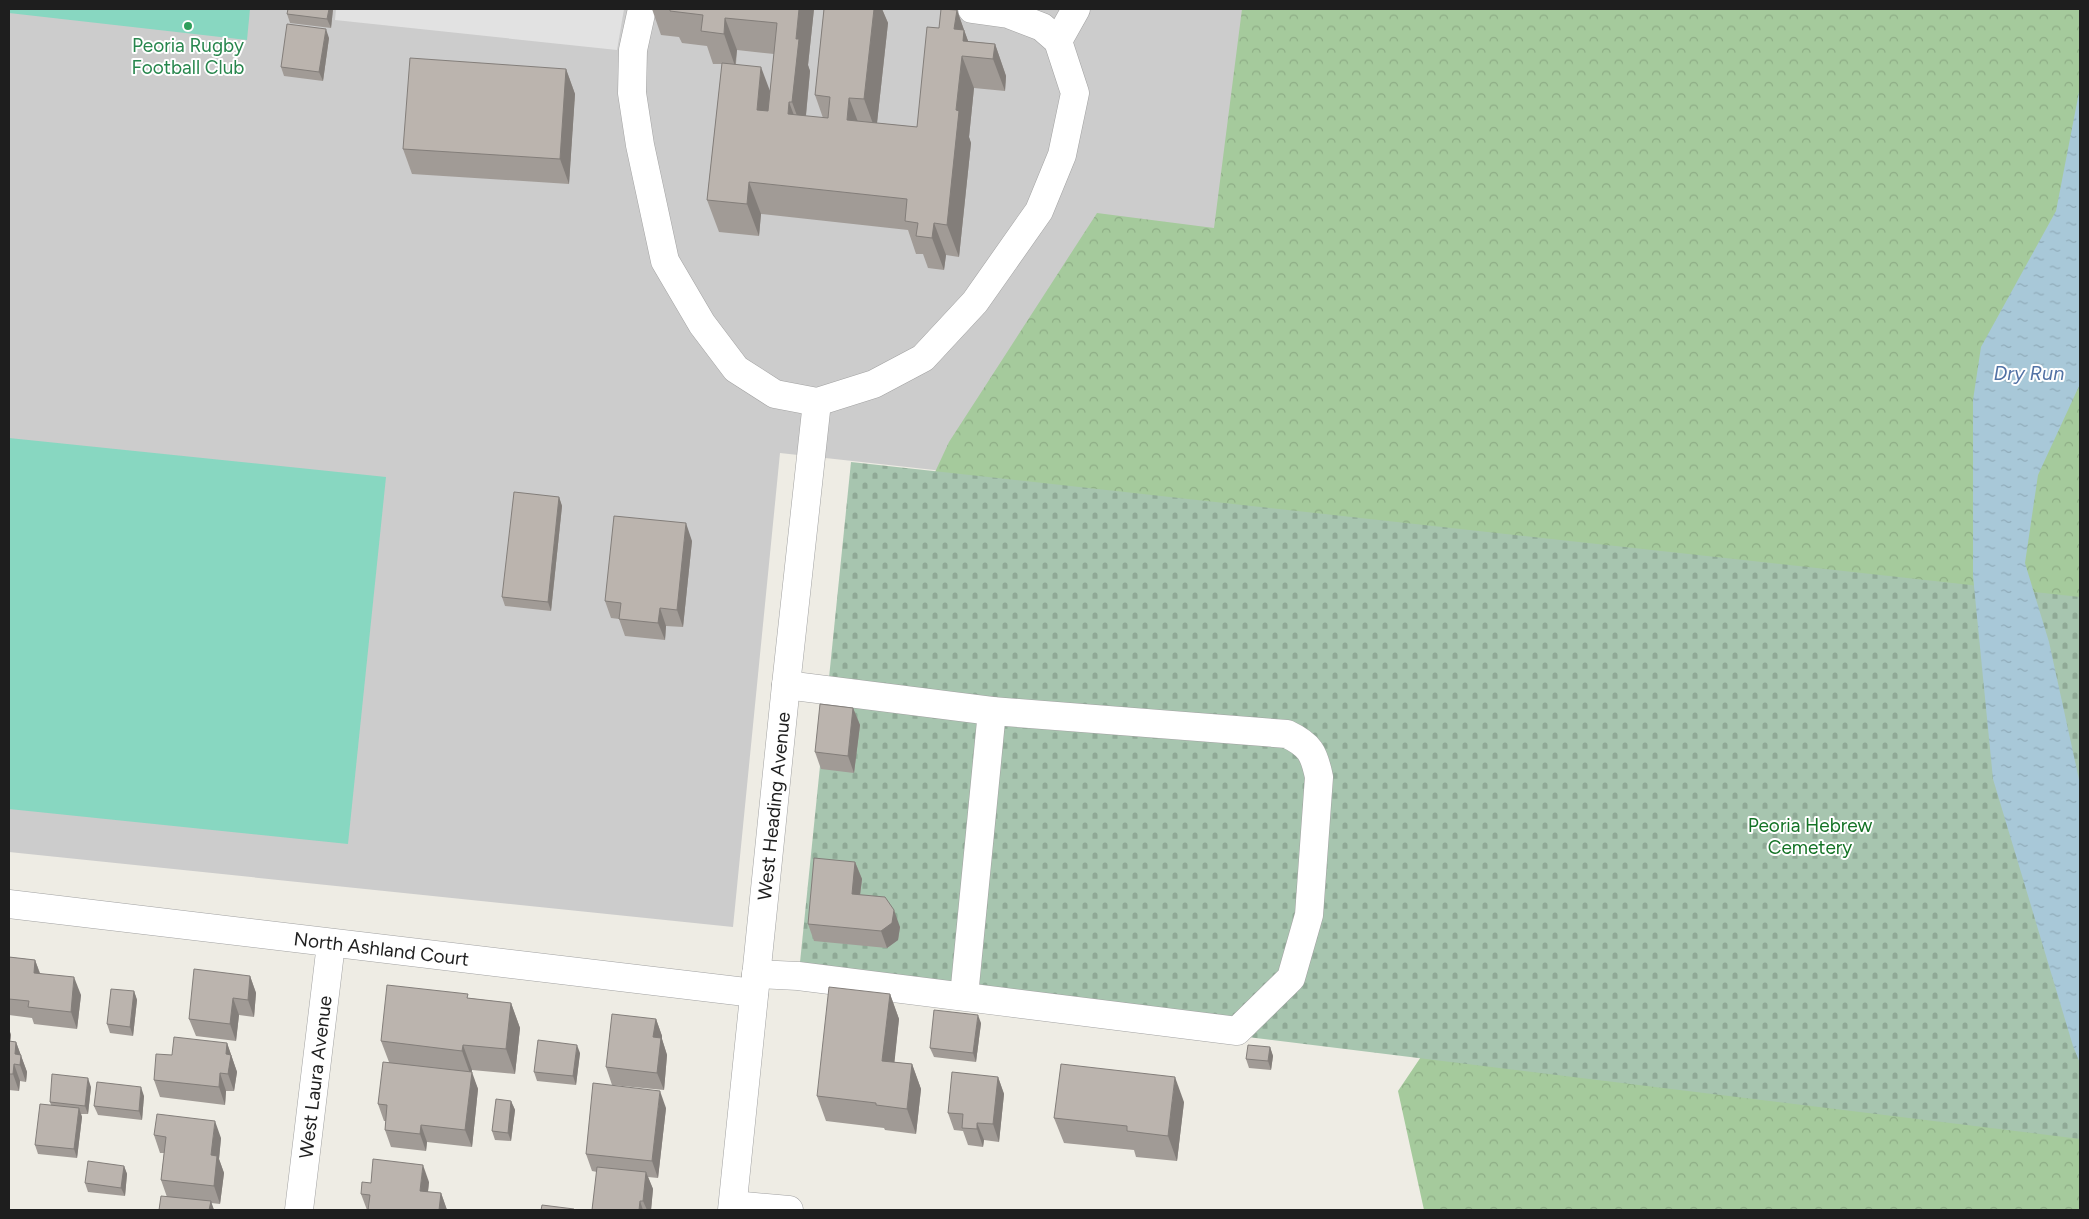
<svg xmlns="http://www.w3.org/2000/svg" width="2089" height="1219" font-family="Figtree,sans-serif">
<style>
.religious{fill:#ccc}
.forest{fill:url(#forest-crowns)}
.cemetery{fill:url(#cemetery-stones)}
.pitch{fill:#88d7c1}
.parking{fill:#e2e2e2}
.water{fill:url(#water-ripples)}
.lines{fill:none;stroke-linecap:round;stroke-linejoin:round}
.minor-casing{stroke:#a2a2a2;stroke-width:29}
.minor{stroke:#fff;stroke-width:28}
.wall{fill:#a19b96;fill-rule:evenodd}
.shaded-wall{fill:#837e7a}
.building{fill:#bbb4ae;stroke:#837e7a}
.leisure-dot{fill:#2e9e5b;stroke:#fff;stroke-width:2}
.labels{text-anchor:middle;stroke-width:4;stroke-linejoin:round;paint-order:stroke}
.leisure-label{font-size:19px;fill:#27864d;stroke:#fff}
.street-label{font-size:19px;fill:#1e1e1e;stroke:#fff}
.park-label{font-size:19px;fill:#147326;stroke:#fff}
.water-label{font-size:20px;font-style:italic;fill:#5272a5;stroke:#fff}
</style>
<defs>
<pattern id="forest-crowns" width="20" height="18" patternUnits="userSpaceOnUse" patternTransform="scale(1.25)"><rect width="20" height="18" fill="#a5ca9c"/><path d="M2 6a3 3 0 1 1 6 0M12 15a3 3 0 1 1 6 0" fill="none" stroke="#8ead86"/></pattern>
<pattern id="cemetery-stones" width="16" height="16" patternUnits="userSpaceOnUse" patternTransform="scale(1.25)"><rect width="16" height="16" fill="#a7c5af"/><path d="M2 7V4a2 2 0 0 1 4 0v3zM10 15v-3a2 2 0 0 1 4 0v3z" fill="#8fa996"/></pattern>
<pattern id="water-ripples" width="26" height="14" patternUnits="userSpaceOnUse" patternTransform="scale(1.25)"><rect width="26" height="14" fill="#a8c8d8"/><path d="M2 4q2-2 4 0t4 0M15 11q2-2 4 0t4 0" fill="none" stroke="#90abb9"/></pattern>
</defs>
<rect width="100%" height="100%" fill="#eeece4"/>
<!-- religious -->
<path class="religious" d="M 9,9 L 2080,9 L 2080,597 L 780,453 L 733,927 L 9,852 Z"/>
<!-- forest -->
<path class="forest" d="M 1242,9 L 2080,9 L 2080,1210 L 1424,1210 L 1398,1091 L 1431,1042 L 856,642 L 949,442 L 1097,213 L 1214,228 Z"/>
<!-- cemetery -->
<path class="cemetery" d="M 851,462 L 2080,597 L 2080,1139 L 798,982 Z"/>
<!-- pitch -->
<g class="pitch">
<path d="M 9,9 L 250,9 L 247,40 L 9,13 Z"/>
<path d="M 9,438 L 386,477 L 348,844 L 9,809 Z"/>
</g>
<!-- parking -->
<path class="parking" d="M 336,9 L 624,9 L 617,50 L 335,20 Z"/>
<!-- water -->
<path class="water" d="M 2080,87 L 2080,384 L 2038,475 L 2025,563 L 2049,642 L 2080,784 L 2080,1063 L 2073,1046 L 1993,779 L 1973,576 L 1973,400 L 1981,347 L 2056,211 Z"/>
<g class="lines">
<!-- minor casing -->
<g class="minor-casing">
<g id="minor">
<path d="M 642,9 L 633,50 L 632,93 L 640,145 L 665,261 L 702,324 L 736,369 L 775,394 L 817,402 L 874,384 L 923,358 L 975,302 L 1039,211 L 1062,155 L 1075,93 L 1058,41 L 1042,27 L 1008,14 L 972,9"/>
<path d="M 1058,41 L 1076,9"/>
<path id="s1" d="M 9,904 L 754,993"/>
<path d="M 756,974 L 798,976 L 1237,1031 L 1291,978 L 1309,915 L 1319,777 C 1314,753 1310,745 1287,734 L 992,711 L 786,685"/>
<path d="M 964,996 L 992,711"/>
<path d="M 733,1205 L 789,1210"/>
<path id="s2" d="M 299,1210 L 331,944"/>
<path id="s3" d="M 732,1210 L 786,685 L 817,402"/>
</g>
</g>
<!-- minor -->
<use href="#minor" class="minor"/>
</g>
<!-- wall -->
<g class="wall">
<path d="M 333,9 L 331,28 L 290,23 L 287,14 Z"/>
<path d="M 652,9 L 814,9 L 808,65 L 810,71 L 806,116 L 823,118 L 815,95 L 824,9 L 882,9 L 888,23 L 877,123 L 917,127 L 939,28 L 957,10 L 968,41 L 995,44 L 1006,76 L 1005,91 L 974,88 L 969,137 L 971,143 L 959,257 L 946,255 L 944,270 L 928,268 L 923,254 L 916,254 L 908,230 L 761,214 L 759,236 L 719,232 L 707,200 L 722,64 L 713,64 L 707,46 L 682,43 L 679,37 L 661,35 ZM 737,50 L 774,54 L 770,91 L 736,64 Z"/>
<path d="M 329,38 L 323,81 L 284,76 L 281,67 Z"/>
<path d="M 566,69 L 575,94 L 569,184 L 412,174 L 403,149 Z"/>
<path d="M 559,497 L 562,506 L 551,611 L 505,606 L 502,597 Z"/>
<path d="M 692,541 L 683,627 L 666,626 L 665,640 L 625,636 L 619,619 L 611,618 L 605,601 Z"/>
<path d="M 853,708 L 860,725 L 854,773 L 821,769 L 815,752 Z"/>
<path d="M 855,862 L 862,879 L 860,895 L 900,927 L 898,940 L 887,948 L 814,941 L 808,924 Z"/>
<path d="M 9,957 L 35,960 L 40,973 L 81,995 L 77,1029 L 34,1024 L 32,1018 L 9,1015 Z"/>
<path d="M 250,976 L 256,993 L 254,1017 L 239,1015 L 236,1041 L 196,1036 L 189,1019 Z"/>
<path d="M 134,991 L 137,1000 L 133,1036 L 110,1033 L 107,1024 Z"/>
<path d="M 890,994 L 899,1019 L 894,1062 L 912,1064 L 921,1089 L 916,1134 L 885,1130 L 884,1128 L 826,1121 L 817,1096 Z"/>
<path d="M 469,998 L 511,1003 L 520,1028 L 515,1074 L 472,1070 L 471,1072 L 478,1089 L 472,1147 L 427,1142 L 426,1151 L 391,1147 L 385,1130 L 386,1121 L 384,1121 L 378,1104 L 389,1062 L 381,1041 Z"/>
<path d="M 656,1019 L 662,1036 L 662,1039 L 667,1055 L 664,1090 L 612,1085 L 606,1067 Z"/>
<path d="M 981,1023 L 976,1062 L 934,1057 L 930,1048 Z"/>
<path d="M 9,1029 L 11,1035 L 10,1041 L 16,1042 L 27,1072 L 26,1082 L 20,1081 L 19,1091 L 9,1090 Z"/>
<path d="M 227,1043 L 237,1072 L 234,1091 L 226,1091 L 225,1105 L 160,1097 L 154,1080 L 172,1055 Z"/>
<path d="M 1270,1047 L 1273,1056 L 1271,1070 L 1249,1068 L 1246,1059 Z"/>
<path d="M 580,1053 L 576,1085 L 537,1081 L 534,1072 Z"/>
<path d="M 998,1077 L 1004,1094 L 999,1142 L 984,1140 L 983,1147 L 968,1145 L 963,1131 L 954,1130 L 948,1113 Z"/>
<path d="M 91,1087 L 88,1114 L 81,1114 L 82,1117 L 77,1158 L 38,1154 L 35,1145 L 51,1105 L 50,1102 Z"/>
<path d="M 144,1096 L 142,1120 L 98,1115 L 94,1106 Z"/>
<path d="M 511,1101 L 515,1110 L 511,1141 L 495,1140 L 492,1131 Z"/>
<path d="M 1184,1102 L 1177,1161 L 1136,1157 L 1134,1150 L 1064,1143 L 1054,1118 Z"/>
<path d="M 666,1108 L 658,1178 L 648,1177 L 653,1189 L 651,1210 L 592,1210 L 597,1172 L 592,1171 L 586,1154 Z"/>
<path d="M 154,1135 L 221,1138 L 219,1159 L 224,1173 L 220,1204 L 211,1203 L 214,1210 L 167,1197 L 161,1180 L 164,1153 L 160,1153 Z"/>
<path d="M 124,1166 L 127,1174 L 125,1196 L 88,1192 L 85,1183 Z"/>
<path d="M 429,1182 L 428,1192 L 441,1193 L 447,1210 L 367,1210 L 361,1194 L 371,1183 Z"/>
</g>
<!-- shaded-wall -->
<g class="shaded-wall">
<path d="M 329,9 L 333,9 L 331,28 L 327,19 Z"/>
<path d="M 799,9 L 814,9 L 808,65 L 810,71 L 804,135 L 792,102 L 796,39 Z"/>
<path d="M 874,9 L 882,9 L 888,23 L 876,132 L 864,99 Z"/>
<path d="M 957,10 L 964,30 L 974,57 L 954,29 Z"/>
<path d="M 725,18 L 737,50 L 735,66 L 724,34 Z"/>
<path d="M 326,29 L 329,38 L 323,81 L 319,72 Z"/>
<path d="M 995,44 L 1006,76 L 1005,91 L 993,59 Z"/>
<path d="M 962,56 L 974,88 L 969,137 L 971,143 L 959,257 L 947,225 L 956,110 Z"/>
<path d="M 761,67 L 773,99 L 769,142 L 757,110 Z"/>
<path d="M 566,69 L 575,94 L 569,184 L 560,159 Z"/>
<path d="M 849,98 L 861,130 L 847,120 Z"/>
<path d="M 789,102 L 801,134 L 788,114 Z"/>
<path d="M 749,182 L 761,214 L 759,236 L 747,204 Z"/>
<path d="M 934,223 L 946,255 L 944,270 L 932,238 Z"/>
<path d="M 559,497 L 562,506 L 551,611 L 548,602 Z"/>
<path d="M 686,523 L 692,541 L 683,627 L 677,610 Z"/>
<path d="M 660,608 L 666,626 L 665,640 L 658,623 Z"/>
<path d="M 853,708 L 860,725 L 854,773 L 848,756 Z"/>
<path d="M 855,862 L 862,879 L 858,911 L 852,894 Z"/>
<path d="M 894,910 L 900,927 L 898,940 L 887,948 L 881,931 Z"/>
<path d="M 35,960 L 41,977 L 34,973 Z"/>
<path d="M 250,976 L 256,993 L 254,1017 L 248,1000 Z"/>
<path d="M 74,977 L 81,995 L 77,1029 L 71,1012 Z"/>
<path d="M 134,991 L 137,1000 L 133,1036 L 130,1027 Z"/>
<path d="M 890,994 L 899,1019 L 892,1086 L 882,1061 Z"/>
<path d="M 233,998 L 239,1015 L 236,1041 L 230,1024 Z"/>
<path d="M 511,1003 L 520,1028 L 515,1074 L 506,1049 Z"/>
<path d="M 978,1015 L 981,1023 L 976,1062 L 973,1053 Z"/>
<path d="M 656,1019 L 662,1036 L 662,1039 L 667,1055 L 664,1090 L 657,1073 L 653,1037 Z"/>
<path d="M 9,1029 L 11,1035 L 9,1053 Z"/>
<path d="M 16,1042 L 27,1072 L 26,1082 L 20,1065 L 15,1054 Z"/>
<path d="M 227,1043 L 237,1072 L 234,1091 L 228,1074 L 226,1054 Z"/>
<path d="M 463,1045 L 472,1070 L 471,1076 L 462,1051 Z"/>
<path d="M 577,1045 L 580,1053 L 576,1085 L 573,1076 Z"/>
<path d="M 1270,1047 L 1273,1056 L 1271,1070 L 1268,1061 Z"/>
<path d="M 14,1064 L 20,1081 L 19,1091 L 13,1074 Z"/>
<path d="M 912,1064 L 921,1089 L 916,1134 L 907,1109 Z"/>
<path d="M 472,1072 L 478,1089 L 472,1147 L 465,1130 Z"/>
<path d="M 220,1073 L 226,1091 L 225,1105 L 219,1087 Z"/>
<path d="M 998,1077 L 1004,1094 L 999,1142 L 993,1124 Z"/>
<path d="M 1175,1077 L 1184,1102 L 1177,1161 L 1168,1136 Z"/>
<path d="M 88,1078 L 91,1087 L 88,1114 L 85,1106 Z"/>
<path d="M 141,1087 L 144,1096 L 142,1120 L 139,1111 Z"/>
<path d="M 660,1091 L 666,1108 L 658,1178 L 652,1161 Z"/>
<path d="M 511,1101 L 515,1110 L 511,1141 L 508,1133 Z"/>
<path d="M 79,1108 L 82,1117 L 77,1158 L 74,1149 Z"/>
<path d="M 215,1121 L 221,1138 L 219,1159 L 224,1173 L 220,1204 L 214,1186 L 211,1155 Z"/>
<path d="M 977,1123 L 984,1140 L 983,1147 L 977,1129 Z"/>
<path d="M 421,1125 L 427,1142 L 426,1151 L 420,1134 Z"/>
<path d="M 423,1165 L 429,1182 L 426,1208 L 420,1191 Z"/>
<path d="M 124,1166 L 127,1174 L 125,1196 L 121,1188 Z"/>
<path d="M 646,1172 L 653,1189 L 651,1210 L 647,1210 L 643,1201 Z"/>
<path d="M 441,1193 L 447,1210 L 439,1210 Z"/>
<path d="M 211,1201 L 214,1210 L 209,1210 Z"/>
<path d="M 640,1201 L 643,1210 L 639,1210 Z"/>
</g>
<!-- building -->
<g class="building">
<path d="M 288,9 L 329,9 L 327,19 L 287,14 Z"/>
<path d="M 670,9 L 799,9 L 796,39 L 799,39 L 792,102 L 789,102 L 788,114 L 828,118 L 830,97 L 815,95 L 824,9 L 874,9 L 864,99 L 849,98 L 847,120 L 917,127 L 927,27 L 939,28 L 941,9 L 957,10 L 954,29 L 964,30 L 963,41 L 995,44 L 993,59 L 962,56 L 956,110 L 959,111 L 947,225 L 934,223 L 932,238 L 916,236 L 918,223 L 905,221 L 907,199 L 749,182 L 747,204 L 707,200 L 722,63 L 761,67 L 757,110 L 768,111 L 777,23 L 725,18 L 724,34 L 701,31 L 703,15 L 670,11 Z"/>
<path d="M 287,24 L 326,29 L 319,72 L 281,67 Z"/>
<path d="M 410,58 L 566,69 L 560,159 L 403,149 Z"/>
<path d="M 514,492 L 559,497 L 548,602 L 502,597 Z"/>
<path d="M 614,516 L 686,523 L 677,610 L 660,608 L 658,623 L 619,619 L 621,603 L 605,601 Z"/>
<path d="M 820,704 L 853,708 L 848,756 L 815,752 Z"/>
<path d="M 814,858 L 855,862 L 852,894 L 885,897 L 894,910 L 892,923 L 881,931 L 808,924 Z"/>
<path d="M 9,957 L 35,960 L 34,973 L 74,977 L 71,1012 L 28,1007 L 29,1001 L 9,999 Z"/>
<path d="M 194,969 L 250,976 L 248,1000 L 233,998 L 230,1024 L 189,1019 Z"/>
<path d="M 387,985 L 468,994 L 467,998 L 511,1003 L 506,1049 L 463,1045 L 462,1051 L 381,1041 Z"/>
<path d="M 829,987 L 890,994 L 882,1061 L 912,1064 L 907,1109 L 876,1105 L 876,1103 L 817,1096 Z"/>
<path d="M 111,989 L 134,991 L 130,1027 L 107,1024 Z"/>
<path d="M 934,1010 L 978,1015 L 973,1053 L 930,1048 Z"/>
<path d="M 612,1014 L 656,1019 L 653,1037 L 661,1038 L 657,1073 L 606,1067 Z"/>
<path d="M 174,1037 L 227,1043 L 226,1054 L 231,1055 L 228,1074 L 220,1073 L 219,1087 L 154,1080 L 156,1054 L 172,1055 Z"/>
<path d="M 538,1040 L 577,1045 L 573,1076 L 534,1072 Z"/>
<path d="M 9,1041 L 16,1042 L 15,1054 L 21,1055 L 20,1065 L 14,1064 L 13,1074 L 9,1074 Z"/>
<path d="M 1248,1045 L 1270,1047 L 1268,1061 L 1246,1059 Z"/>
<path d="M 383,1062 L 472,1072 L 465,1130 L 421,1125 L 420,1134 L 385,1130 L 387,1105 L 378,1104 Z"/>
<path d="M 1061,1064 L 1175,1077 L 1168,1136 L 1127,1131 L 1127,1126 L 1054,1118 Z"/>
<path d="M 952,1072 L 998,1077 L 993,1124 L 977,1123 L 977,1129 L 962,1128 L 963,1114 L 948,1113 Z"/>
<path d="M 52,1074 L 88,1078 L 85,1106 L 50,1102 Z"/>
<path d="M 97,1082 L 141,1087 L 139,1111 L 94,1106 Z"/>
<path d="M 593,1083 L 660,1091 L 652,1161 L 586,1154 Z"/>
<path d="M 496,1099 L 511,1101 L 508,1133 L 492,1131 Z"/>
<path d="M 40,1104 L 79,1108 L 74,1149 L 35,1145 Z"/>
<path d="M 157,1114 L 215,1121 L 211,1155 L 217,1156 L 214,1186 L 161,1180 L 166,1137 L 154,1135 Z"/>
<path d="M 373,1159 L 423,1165 L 420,1191 L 441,1193 L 439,1210 L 368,1210 L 370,1195 L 361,1194 L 362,1182 L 371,1183 Z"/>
<path d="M 88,1161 L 124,1166 L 121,1188 L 85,1183 Z"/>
<path d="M 597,1167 L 646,1172 L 643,1201 L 640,1201 L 639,1210 L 592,1210 Z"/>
<path d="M 161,1196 L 211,1201 L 209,1210 L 159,1210 Z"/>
<path d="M 542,1205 L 574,1209 L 574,1210 L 541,1210 Z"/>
</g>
<!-- markers -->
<circle class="leisure-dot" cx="188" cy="26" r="5"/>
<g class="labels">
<!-- leisure labels -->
<g class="leisure-label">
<text x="188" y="52">Peoria Rugby<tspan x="188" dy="22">Football Club</tspan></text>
</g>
<!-- street labels -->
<g class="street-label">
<text dy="7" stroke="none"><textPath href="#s3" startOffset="406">West Heading Avenue</textPath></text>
<text dy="7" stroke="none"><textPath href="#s1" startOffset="375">North Ashland Court</textPath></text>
<text dy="7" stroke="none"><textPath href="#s2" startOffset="134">West Laura Avenue</textPath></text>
</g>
<!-- park labels -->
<g class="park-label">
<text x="1810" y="832">Peoria Hebrew<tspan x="1810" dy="22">Cemetery</tspan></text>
</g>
<!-- water labels -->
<g class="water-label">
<text x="2029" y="380">Dry Run</text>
</g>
</g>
<!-- border -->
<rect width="2089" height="1219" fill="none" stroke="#1e1e1e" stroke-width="20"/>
</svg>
